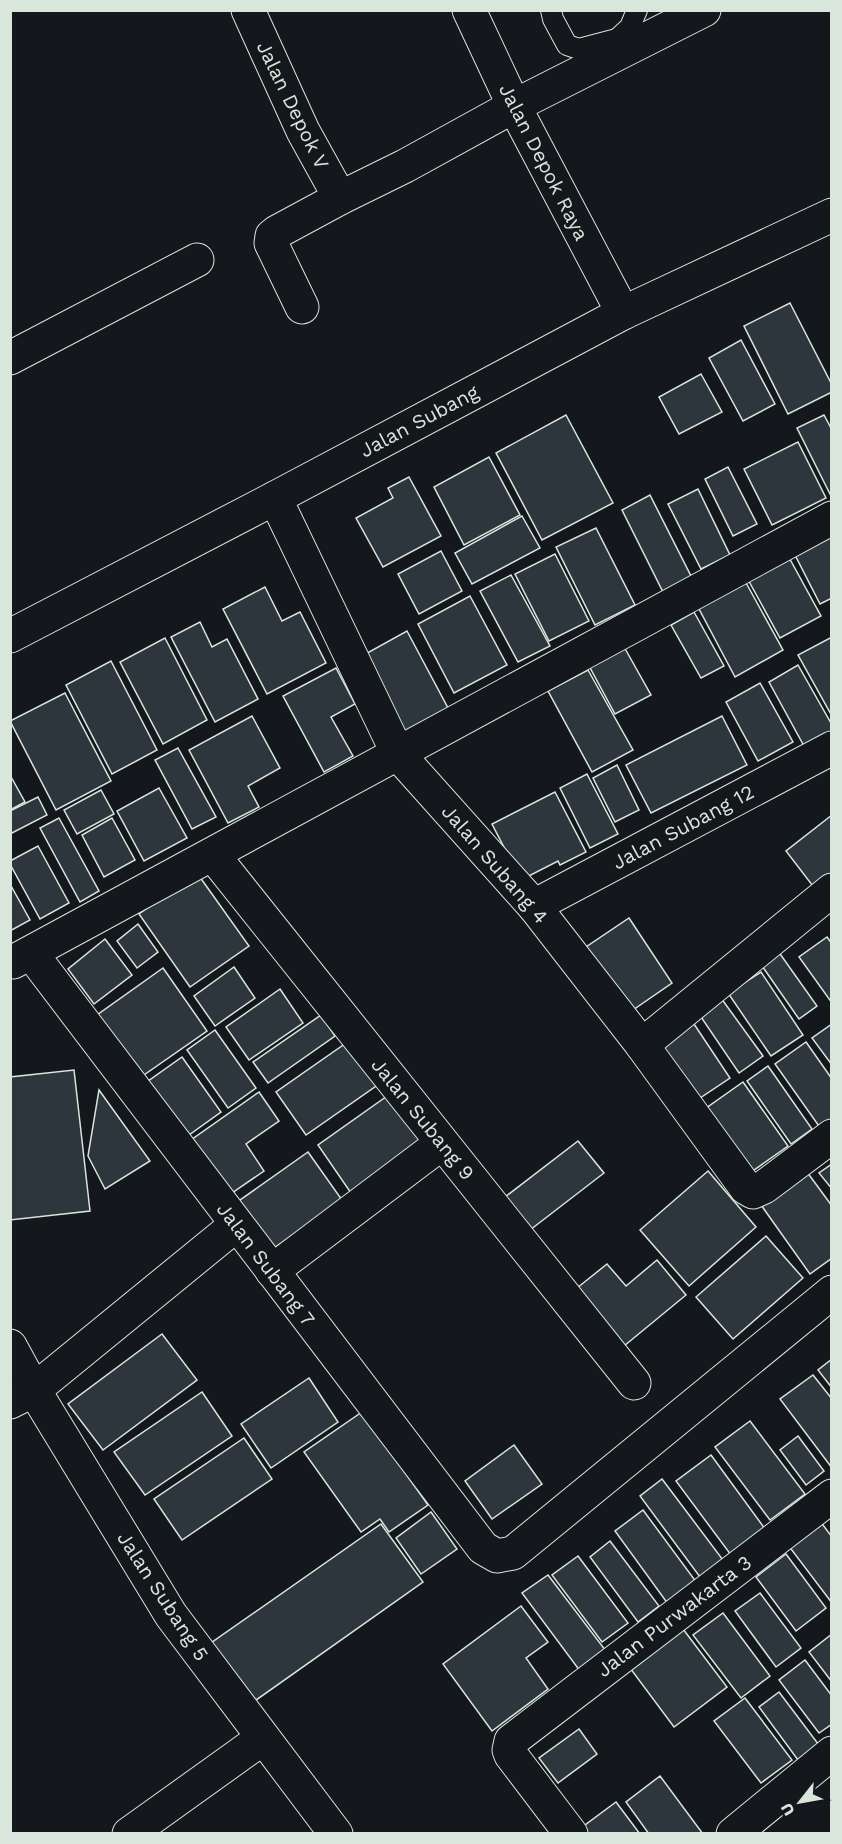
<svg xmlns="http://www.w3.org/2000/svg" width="842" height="1844" font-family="'Work Sans',sans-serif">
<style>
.building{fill:#2c363c;stroke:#d8e6dc;stroke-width:1.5}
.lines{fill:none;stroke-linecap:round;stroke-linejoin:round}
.service-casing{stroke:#d8e6dc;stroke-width:22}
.minor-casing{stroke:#d8e6dc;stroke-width:35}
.tertiary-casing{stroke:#d8e6dc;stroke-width:35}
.service{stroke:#14181c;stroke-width:20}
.minor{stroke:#14181c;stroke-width:33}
.tertiary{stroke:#14181c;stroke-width:33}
.labels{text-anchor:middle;stroke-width:4.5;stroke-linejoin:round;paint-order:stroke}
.street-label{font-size:20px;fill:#d8e6dc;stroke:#14181c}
</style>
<rect width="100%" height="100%" fill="#14181c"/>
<!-- building -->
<g class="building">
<path d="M 790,303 L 832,385 L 832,392 L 788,414 L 744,326 Z"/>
<path d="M 741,340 L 775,404 L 743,421 L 709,358 Z"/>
<path d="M 701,374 L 722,412 L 679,434 L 659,397 Z"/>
<path d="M 566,415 L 613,503 L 542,540 L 496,453 Z"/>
<path d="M 824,415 L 832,430 L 831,496 L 797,428 Z"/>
<path d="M 798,442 L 826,498 L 772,525 L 744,469 Z"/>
<path d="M 489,457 L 520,515 L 464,545 L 434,487 Z"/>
<path d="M 728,467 L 757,524 L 733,536 L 705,479 Z"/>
<path d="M 409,477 L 441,536 L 383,567 L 356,518 L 393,498 L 388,488 Z"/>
<path d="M 698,489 L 730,555 L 701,569 L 668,504 Z"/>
<path d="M 650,495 L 693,580 L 664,594 L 622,510 Z"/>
<path d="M 522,516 L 540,548 L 472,584 L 455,553 Z"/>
<path d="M 596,528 L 635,605 L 595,625 L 556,547 Z"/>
<path d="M 832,531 L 832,598 L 820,604 L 793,551 Z"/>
<path d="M 441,551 L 462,591 L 419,614 L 398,574 Z"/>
<path d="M 786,552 L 821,616 L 780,638 L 745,574 Z"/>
<path d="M 555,554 L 589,621 L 549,641 L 515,574 Z"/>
<path d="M 511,575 L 550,646 L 518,662 L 480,591 Z"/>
<path d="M 745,581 L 783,650 L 735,677 L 698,607 Z"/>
<path d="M 265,587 L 282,621 L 300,612 L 326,663 L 267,694 L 223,609 Z"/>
<path d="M 470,596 L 507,665 L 454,693 L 418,624 Z"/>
<path d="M 694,612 L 724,666 L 701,678 L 671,625 Z"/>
<path d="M 200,622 L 212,647 L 227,639 L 258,699 L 215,722 L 171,637 Z"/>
<path d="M 407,631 L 448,708 L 401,733 L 360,657 Z"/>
<path d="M 832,637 L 832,716 L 798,655 Z"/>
<path d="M 165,638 L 207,720 L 163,744 L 120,662 Z"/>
<path d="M 623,645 L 651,695 L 615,714 L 588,664 Z"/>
<path d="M 111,661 L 157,750 L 112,774 L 66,685 Z"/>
<path d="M 798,665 L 832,725 L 832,731 L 804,746 L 769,682 Z"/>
<path d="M 336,668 L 355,704 L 331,717 L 353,756 L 324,772 L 283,696 Z"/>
<path d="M 588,670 L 633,750 L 592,772 L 548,691 Z"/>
<path d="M 760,683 L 793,742 L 758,761 L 726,702 Z"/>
<path d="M 65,693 L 111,781 L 56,810 L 10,721 Z"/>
<path d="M 252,716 L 280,768 L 248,786 L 259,807 L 228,823 L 189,750 Z"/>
<path d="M 722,716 L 747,765 L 651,813 L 626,765 Z"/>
<path d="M 178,748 L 216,817 L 192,829 L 155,760 Z"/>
<path d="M 617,765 L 639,810 L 615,822 L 593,778 Z"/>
<path d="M 587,774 L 618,834 L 590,848 L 560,788 Z"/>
<path d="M 10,775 L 25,802 L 10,810 Z"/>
<path d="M 159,788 L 187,838 L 144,861 L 117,811 Z"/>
<path d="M 101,790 L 114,814 L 77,834 L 64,810 Z"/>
<path d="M 555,792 L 586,852 L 560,865 L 558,861 L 521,880 L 492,824 Z"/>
<path d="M 38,797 L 47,815 L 10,834 L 10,811 Z"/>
<path d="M 832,815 L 832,884 L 819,894 L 786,851 Z"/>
<path d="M 59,818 L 99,891 L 80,902 L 40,828 Z"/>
<path d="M 112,818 L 135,860 L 104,877 L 82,835 Z"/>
<path d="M 38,846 L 69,903 L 40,919 L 10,864 L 10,861 Z"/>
<path d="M 197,873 L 249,946 L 190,987 L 139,914 Z"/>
<path d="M 10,884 L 30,920 L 10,931 Z"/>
<path d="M 629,918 L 672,983 L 630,1012 L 586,947 Z"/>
<path d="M 138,924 L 158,952 L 137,968 L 117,941 Z"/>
<path d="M 827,937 L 832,944 L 832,1003 L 799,957 Z"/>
<path d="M 105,939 L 132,975 L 94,1004 L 68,969 Z"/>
<path d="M 778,951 L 817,1006 L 799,1019 L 760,963 Z"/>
<path d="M 234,967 L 255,998 L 215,1026 L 194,996 Z"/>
<path d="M 163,968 L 207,1031 L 141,1077 L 97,1015 Z"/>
<path d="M 761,972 L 803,1035 L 771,1056 L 728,993 Z"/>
<path d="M 280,989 L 303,1023 L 249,1060 L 226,1027 Z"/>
<path d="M 721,998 L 763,1056 L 739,1073 L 699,1014 Z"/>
<path d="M 321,1015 L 335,1036 L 268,1083 L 253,1062 Z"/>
<path d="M 692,1021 L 730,1078 L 691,1104 L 653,1047 Z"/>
<path d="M 832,1024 L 832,1065 L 812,1038 Z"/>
<path d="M 215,1030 L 256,1088 L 228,1108 L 187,1050 Z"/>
<path d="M 349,1041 L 379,1084 L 306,1135 L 276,1092 Z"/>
<path d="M 806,1042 L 832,1079 L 832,1122 L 821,1129 L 775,1064 Z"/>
<path d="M 182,1057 L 221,1112 L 182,1140 L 144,1084 Z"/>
<path d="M 768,1066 L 812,1129 L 791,1144 L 747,1081 Z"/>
<path d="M 74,1070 L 90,1211 L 10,1220 L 10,1077 Z"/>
<path d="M 743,1082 L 788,1146 L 747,1175 L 702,1111 Z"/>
<path d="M 99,1090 L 150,1161 L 105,1189 L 88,1156 Z"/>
<path d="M 259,1092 L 279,1121 L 246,1144 L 264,1171 L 229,1195 L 191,1140 Z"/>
<path d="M 390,1094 L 425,1145 L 353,1196 L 318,1145 Z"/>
<path d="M 578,1141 L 604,1173 L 530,1230 L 505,1197 Z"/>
<path d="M 308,1152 L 342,1200 L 267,1253 L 233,1205 Z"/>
<path d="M 832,1164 L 832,1189 L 819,1173 Z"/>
<path d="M 708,1171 L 756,1227 L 689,1286 L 640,1230 Z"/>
<path d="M 807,1172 L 832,1206 L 832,1258 L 810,1274 L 761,1205 Z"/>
<path d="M 766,1236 L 803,1278 L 733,1339 L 696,1297 Z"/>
<path d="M 657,1260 L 686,1295 L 624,1346 L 577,1288 L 607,1264 L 626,1286 Z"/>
<path d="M 162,1334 L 197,1380 L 103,1450 L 68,1404 Z"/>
<path d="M 832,1359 L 832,1388 L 818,1370 Z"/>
<path d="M 813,1375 L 832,1399 L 832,1468 L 780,1399 Z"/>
<path d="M 309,1378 L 338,1422 L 271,1468 L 241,1424 Z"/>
<path d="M 202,1392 L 232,1436 L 145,1495 L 114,1452 Z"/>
<path d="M 362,1412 L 428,1505 L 389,1532 L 380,1519 L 361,1532 L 304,1452 Z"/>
<path d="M 750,1421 L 805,1494 L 770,1520 L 715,1447 Z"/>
<path d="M 798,1436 L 824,1471 L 806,1485 L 780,1450 Z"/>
<path d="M 244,1438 L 272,1479 L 182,1540 L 154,1499 Z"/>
<path d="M 514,1445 L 542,1484 L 492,1519 L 465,1481 Z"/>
<path d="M 711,1455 L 768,1533 L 734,1559 L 676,1481 Z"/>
<path d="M 662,1479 L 723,1560 L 700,1577 L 640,1496 Z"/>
<path d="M 643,1510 L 697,1583 L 668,1604 L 615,1531 Z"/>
<path d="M 431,1512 L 457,1549 L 421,1574 L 396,1538 Z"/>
<path d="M 820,1521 L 832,1537 L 832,1603 L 788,1545 Z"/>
<path d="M 381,1524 L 423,1582 L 249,1705 L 208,1645 Z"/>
<path d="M 610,1541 L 659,1606 L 638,1622 L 590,1557 Z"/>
<path d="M 786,1554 L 826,1608 L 796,1631 L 756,1577 Z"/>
<path d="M 578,1556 L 628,1623 L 602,1642 L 552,1575 Z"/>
<path d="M 548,1575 L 606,1651 L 580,1671 L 522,1593 Z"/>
<path d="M 760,1593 L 801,1648 L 776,1667 L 735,1611 Z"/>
<path d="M 521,1606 L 548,1642 L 526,1658 L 548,1689 L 492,1731 L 443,1664 Z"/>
<path d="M 723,1613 L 770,1676 L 741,1698 L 693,1635 Z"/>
<path d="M 683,1629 L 727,1687 L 674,1727 L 630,1668 Z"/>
<path d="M 832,1634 L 832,1682 L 809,1652 Z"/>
<path d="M 805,1660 L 832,1696 L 832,1724 L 819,1733 L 779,1680 Z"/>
<path d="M 779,1692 L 819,1745 L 798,1760 L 759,1707 Z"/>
<path d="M 745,1698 L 792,1760 L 761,1783 L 714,1721 Z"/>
<path d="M 579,1729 L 597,1754 L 558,1783 L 539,1758 Z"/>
<path d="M 660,1776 L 703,1834 L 649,1834 L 626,1802 Z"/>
<path d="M 616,1802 L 640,1834 L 585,1834 L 581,1828 Z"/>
</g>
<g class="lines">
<!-- service casing -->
<g class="service-casing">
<path id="service" d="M 551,10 L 553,19 L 567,45 L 579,49 L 617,39 L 630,27 L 637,10"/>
</g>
<!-- minor casing -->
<g class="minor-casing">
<g id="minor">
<path d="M 248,10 L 303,131 L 340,198"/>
<path d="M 469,10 L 514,106 L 623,313"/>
<path d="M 302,307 L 271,243 L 272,236 L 277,232 L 340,198 L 405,166 L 514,106 L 704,10"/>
<path d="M 10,358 L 197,260"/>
<path d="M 275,498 L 398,754 L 534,906 L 642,1045 L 746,1188 L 753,1192 L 764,1187 L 832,1136"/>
<path d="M 213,855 L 634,1383"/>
<path d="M 534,906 L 832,748"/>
<path d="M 31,953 L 483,1548 L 497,1556 L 513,1553 L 832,1292"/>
<path d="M 13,962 L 832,518"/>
<path d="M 642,1045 L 832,890"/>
<path d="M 272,1271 L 442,1143"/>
<path d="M 10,1346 L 34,1390 L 171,1615 L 336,1834"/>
<path d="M 10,1402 L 34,1390 L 236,1225"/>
<path d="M 129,1834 L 263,1738"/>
<path d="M 571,1834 L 511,1755 L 509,1750 L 511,1741 L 832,1496"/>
<path d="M 733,1834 L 832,1753"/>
</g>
</g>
<!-- tertiary casing -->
<g class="tertiary-casing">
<path id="tertiary" d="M 10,636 L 275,498 L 623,313 L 832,215"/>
</g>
<!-- service -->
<use href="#service" class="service"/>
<!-- minor -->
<use href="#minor" class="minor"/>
<!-- tertiary -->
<use href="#tertiary" class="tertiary"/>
</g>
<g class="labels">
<!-- street labels -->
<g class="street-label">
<text transform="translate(293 105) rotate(64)" y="7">Jalan Depok V</text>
<text transform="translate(544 162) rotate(63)" y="7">Jalan Depok Raya</text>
<text transform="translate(419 421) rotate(-28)" y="7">Jalan Subang</text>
<text transform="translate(683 827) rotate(-28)" y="7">Jalan Subang 12</text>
<text transform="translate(495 864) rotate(49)" y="7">Jalan Subang 4</text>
<text transform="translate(423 1119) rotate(51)" y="7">Jalan Subang 9</text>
<text transform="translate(266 1264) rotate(53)" y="7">Jalan Subang 7</text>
<text transform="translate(163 1596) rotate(57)" y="7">Jalan Subang 5</text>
<text transform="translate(674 1616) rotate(-37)" y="7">Jalan Purwakarta 3</text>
</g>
</g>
<!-- border -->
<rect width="842" height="1844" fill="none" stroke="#d8e6dc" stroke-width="24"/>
<!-- north arrow -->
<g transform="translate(800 1802) rotate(239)" stroke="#14181c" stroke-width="4.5" paint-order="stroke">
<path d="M0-4.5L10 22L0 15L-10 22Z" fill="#d8e6dc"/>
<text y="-9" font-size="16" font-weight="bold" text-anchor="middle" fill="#d8e6dc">U</text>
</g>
</svg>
